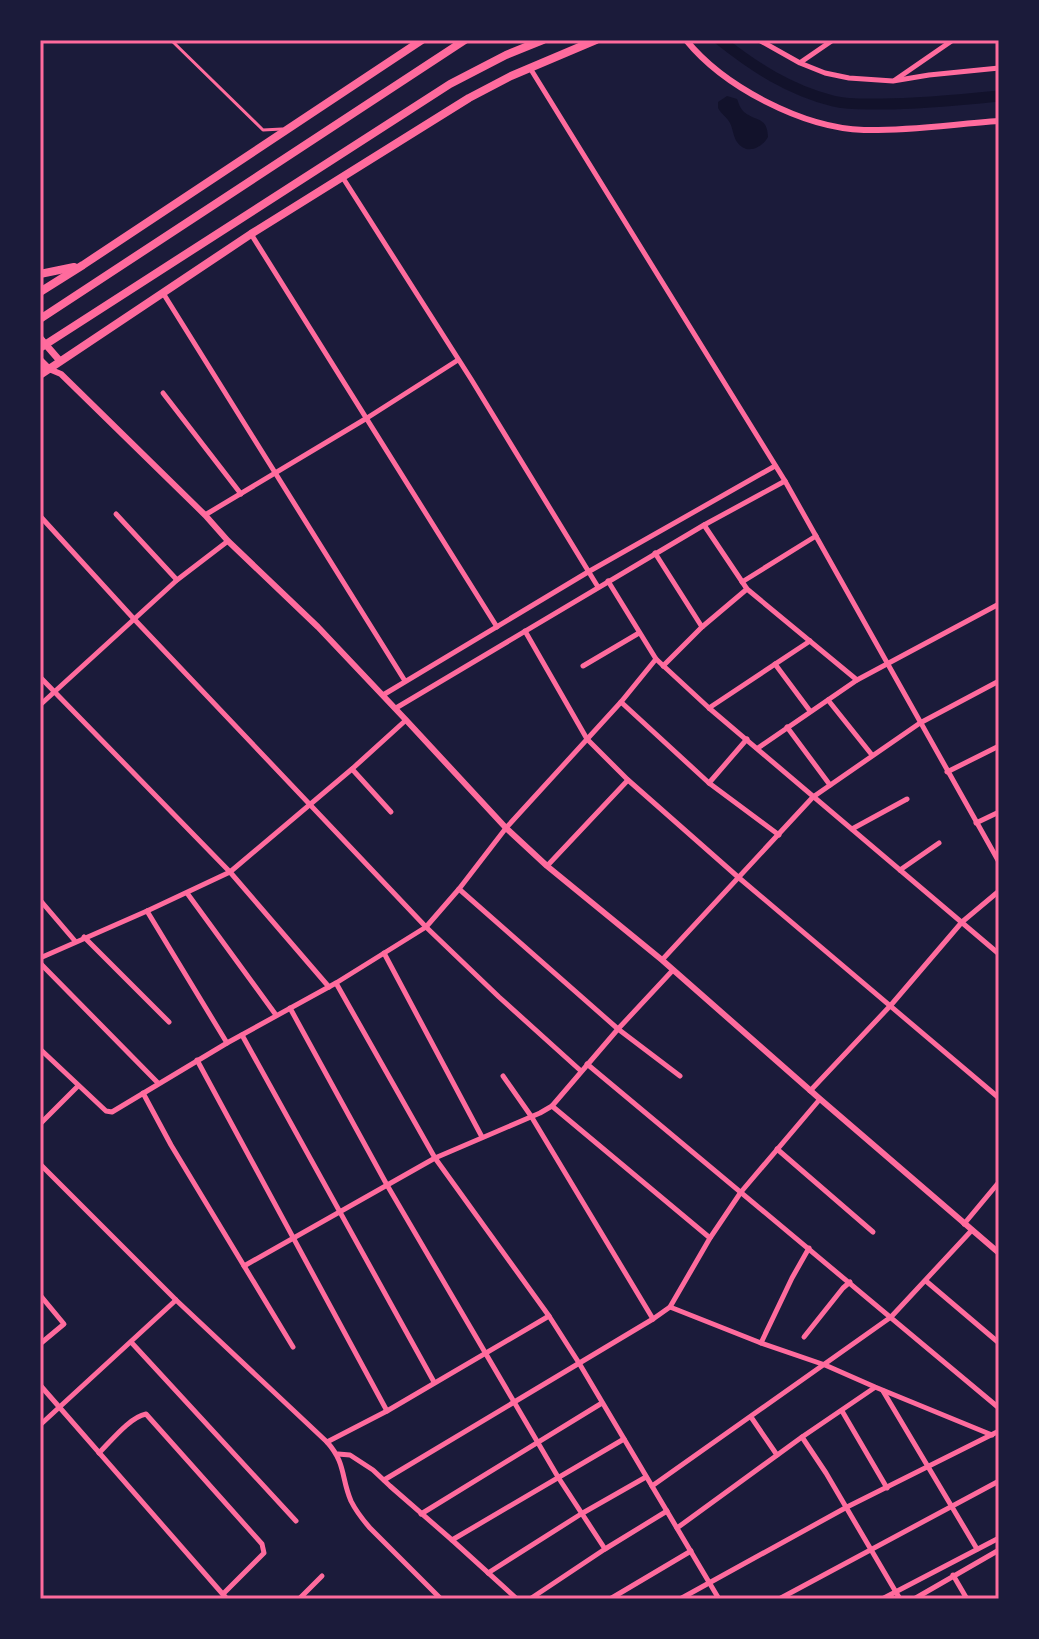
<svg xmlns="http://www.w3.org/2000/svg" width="1039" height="1639" font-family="'Fira Sans Condensed',sans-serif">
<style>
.water{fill:#12122b}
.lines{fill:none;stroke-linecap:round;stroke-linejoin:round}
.canal{stroke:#12122b;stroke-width:11}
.service{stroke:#ff6b9d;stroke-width:3}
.minor{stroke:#ff6b9d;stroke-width:5}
.tertiary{stroke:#ff6b9d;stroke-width:6}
.secondary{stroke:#ff6b9d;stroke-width:7}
.primary{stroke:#ff6b9d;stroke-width:8}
.trunk{stroke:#ff6b9d;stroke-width:8}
.neatline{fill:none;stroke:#ff6b9d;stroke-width:3}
</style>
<rect width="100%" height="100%" fill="#1b1b3a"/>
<!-- water -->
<path class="water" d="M 727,96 L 737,99 C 739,104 740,108 744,112 C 756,122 767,116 768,137 C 761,149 746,155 737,142 C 733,136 733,129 730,123 C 727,117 721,114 718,108 L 718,102 Z"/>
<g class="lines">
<!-- canal -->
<path class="canal" d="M 720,40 C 754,67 789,90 833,101 C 849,105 866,104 882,104 C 921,104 960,100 999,96"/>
<!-- service -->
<path class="service" d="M 171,40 L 263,130 L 282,129"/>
<!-- minor -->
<g class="minor">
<path d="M 759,40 L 800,63 L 825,73 L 849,78 L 893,81 L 929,75 L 999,68"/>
<path d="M 801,62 L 833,40"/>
<path d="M 530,68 L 785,481 L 999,862"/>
<path d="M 895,80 L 953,40"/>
<path d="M 343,178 L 471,379 L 598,587"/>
<path d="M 251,234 L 497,627"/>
<path d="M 163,293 L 405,681"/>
<path d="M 163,393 L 241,494"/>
<path d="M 116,514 L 177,580"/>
<path d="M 205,515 L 367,418 L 458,360"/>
<path d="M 40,516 L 134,619 L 426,927 L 499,997 L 581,1071"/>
<path d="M 704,525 L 747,589 L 857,680 L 999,604"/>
<path d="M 655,553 L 702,627"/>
<path d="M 608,581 L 656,659 L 709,708 L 999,954"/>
<path d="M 742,582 L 816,536"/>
<path d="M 525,631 L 587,739 L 628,780 L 738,877 L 999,1098"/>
<path d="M 775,664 L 810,711"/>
<path d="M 583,666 L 639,633"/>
<path d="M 663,666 L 702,627 L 747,589"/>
<path d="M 40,677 L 230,872 L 329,987"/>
<path d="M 383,695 L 588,572 L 775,466"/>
<path d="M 828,700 L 872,755"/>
<path d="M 621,702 L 709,783 L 779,835"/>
<path d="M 40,705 L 177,580 L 228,541"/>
<path d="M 396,708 L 704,525 L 785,481"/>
<path d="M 709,708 L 810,641"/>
<path d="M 787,727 L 830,785"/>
<path d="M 758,748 L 857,680"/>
<path d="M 352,769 L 391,812"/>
<path d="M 947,772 L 999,746"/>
<path d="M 709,783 L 747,739"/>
<path d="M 976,823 L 999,812"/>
<path d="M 852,829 L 907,799"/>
<path d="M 547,866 L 628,780"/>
<path d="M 900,870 L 939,843"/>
<path d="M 459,889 L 618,1029 L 680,1076"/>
<path d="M 187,893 L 276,1015"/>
<path d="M 40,900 L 75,941"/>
<path d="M 147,911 L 227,1043"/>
<path d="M 84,937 L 169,1022"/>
<path d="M 384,953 L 482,1137"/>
<path d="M 40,958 L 147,911 L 230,872 L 352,769 L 406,720"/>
<path d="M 662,960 L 813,797 L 920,723 L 999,681"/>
<path d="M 40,963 L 158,1083"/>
<path d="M 336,983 L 435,1158 L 549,1316 L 579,1363 L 719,1599"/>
<path d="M 290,1008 L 387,1185 L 558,1477 L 605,1549"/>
<path d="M 242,1035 L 434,1382"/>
<path d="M 40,1049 L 106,1111 L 112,1112 L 227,1043 L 336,983 L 426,927 L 459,889 L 506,828 L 621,702 L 656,659"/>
<path d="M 197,1060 L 387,1411"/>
<path d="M 587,1064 L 999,1408"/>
<path d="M 503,1076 L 531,1116 L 653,1319"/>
<path d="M 810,1091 L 891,1005 L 962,922 L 999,891"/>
<path d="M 143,1093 L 171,1145 L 293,1347"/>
<path d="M 552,1106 L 710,1238"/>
<path d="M 40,1124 L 78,1086"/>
<path d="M 777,1149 L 873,1232"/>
<path d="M 40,1164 L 176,1300 L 327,1442 C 346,1463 341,1478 351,1501 C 356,1511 363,1520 370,1528 L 441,1599"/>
<path d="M 964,1224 L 999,1182"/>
<path d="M 244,1266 L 435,1158 L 540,1113 L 552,1106 L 618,1029 L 673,970"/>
<path d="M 926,1281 L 999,1343"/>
<path d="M 40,1295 L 64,1324 L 40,1344"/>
<path d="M 670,1307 L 761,1343 L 825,1365 L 875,1387 L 992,1435"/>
<path d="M 804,1337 L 843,1288 L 850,1282"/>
<path d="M 131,1342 L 296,1521"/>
<path d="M 761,1343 L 792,1278 L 809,1248"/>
<path d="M 40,1385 L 227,1599"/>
<path d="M 883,1391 L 977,1549"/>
<path d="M 842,1411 L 887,1488"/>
<path d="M 751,1417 L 777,1455"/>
<path d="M 40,1425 L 176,1300"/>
<path d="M 802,1437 L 826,1473 L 900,1599"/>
<path d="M 327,1442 L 387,1411 L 549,1316"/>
<path d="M 99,1453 C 111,1441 130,1417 146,1414 L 262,1544 L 264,1553 L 223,1594"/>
<path d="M 338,1454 L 350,1455 L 373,1470 L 390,1486 L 452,1540 L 517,1599"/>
<path d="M 384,1480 L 653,1319 L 670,1307 L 710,1238 L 741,1192 L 820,1099"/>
<path d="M 652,1486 L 891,1317 L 972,1230"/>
<path d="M 421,1514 L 602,1403"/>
<path d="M 677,1528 L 802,1437 L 874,1388"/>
<path d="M 452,1540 L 624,1439"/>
<path d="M 488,1573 L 581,1514 L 646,1477"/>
<path d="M 953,1575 L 967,1599"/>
<path d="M 299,1599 L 322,1576"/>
<path d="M 530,1599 L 605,1549 L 667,1511"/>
<path d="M 610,1599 L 691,1551"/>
<path d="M 680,1599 L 847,1507 L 999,1431"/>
<path d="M 779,1599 L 999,1481"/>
<path d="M 882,1599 L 999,1538"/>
<path d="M 914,1599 L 999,1550"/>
</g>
<!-- tertiary -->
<g class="tertiary">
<path d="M 686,40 C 724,87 803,128 864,130 C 908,131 954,124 999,121"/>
<path d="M 49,369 L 61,374 L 205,515 L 228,541 L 318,627 L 406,720 L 506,828 L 547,866 L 662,960 L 820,1099 L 999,1253"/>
</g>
<!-- secondary -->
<g class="secondary">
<path d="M 40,338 L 60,361"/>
<path d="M 40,360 L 49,369"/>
</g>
<!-- primary -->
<g class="primary">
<path d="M 40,274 L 74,267"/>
<path d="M 40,292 L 83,265 L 422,40"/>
<path d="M 40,375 L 251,234 L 469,98 L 511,76 L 596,40"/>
</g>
<!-- trunk -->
<g class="trunk">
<path d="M 40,319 L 465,40"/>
<path d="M 40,348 L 450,84 L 506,55 L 543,40"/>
</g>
</g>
<!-- border -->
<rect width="1039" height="1639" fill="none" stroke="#1b1b3a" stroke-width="84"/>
<rect x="42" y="42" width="955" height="1555" class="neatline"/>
</svg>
